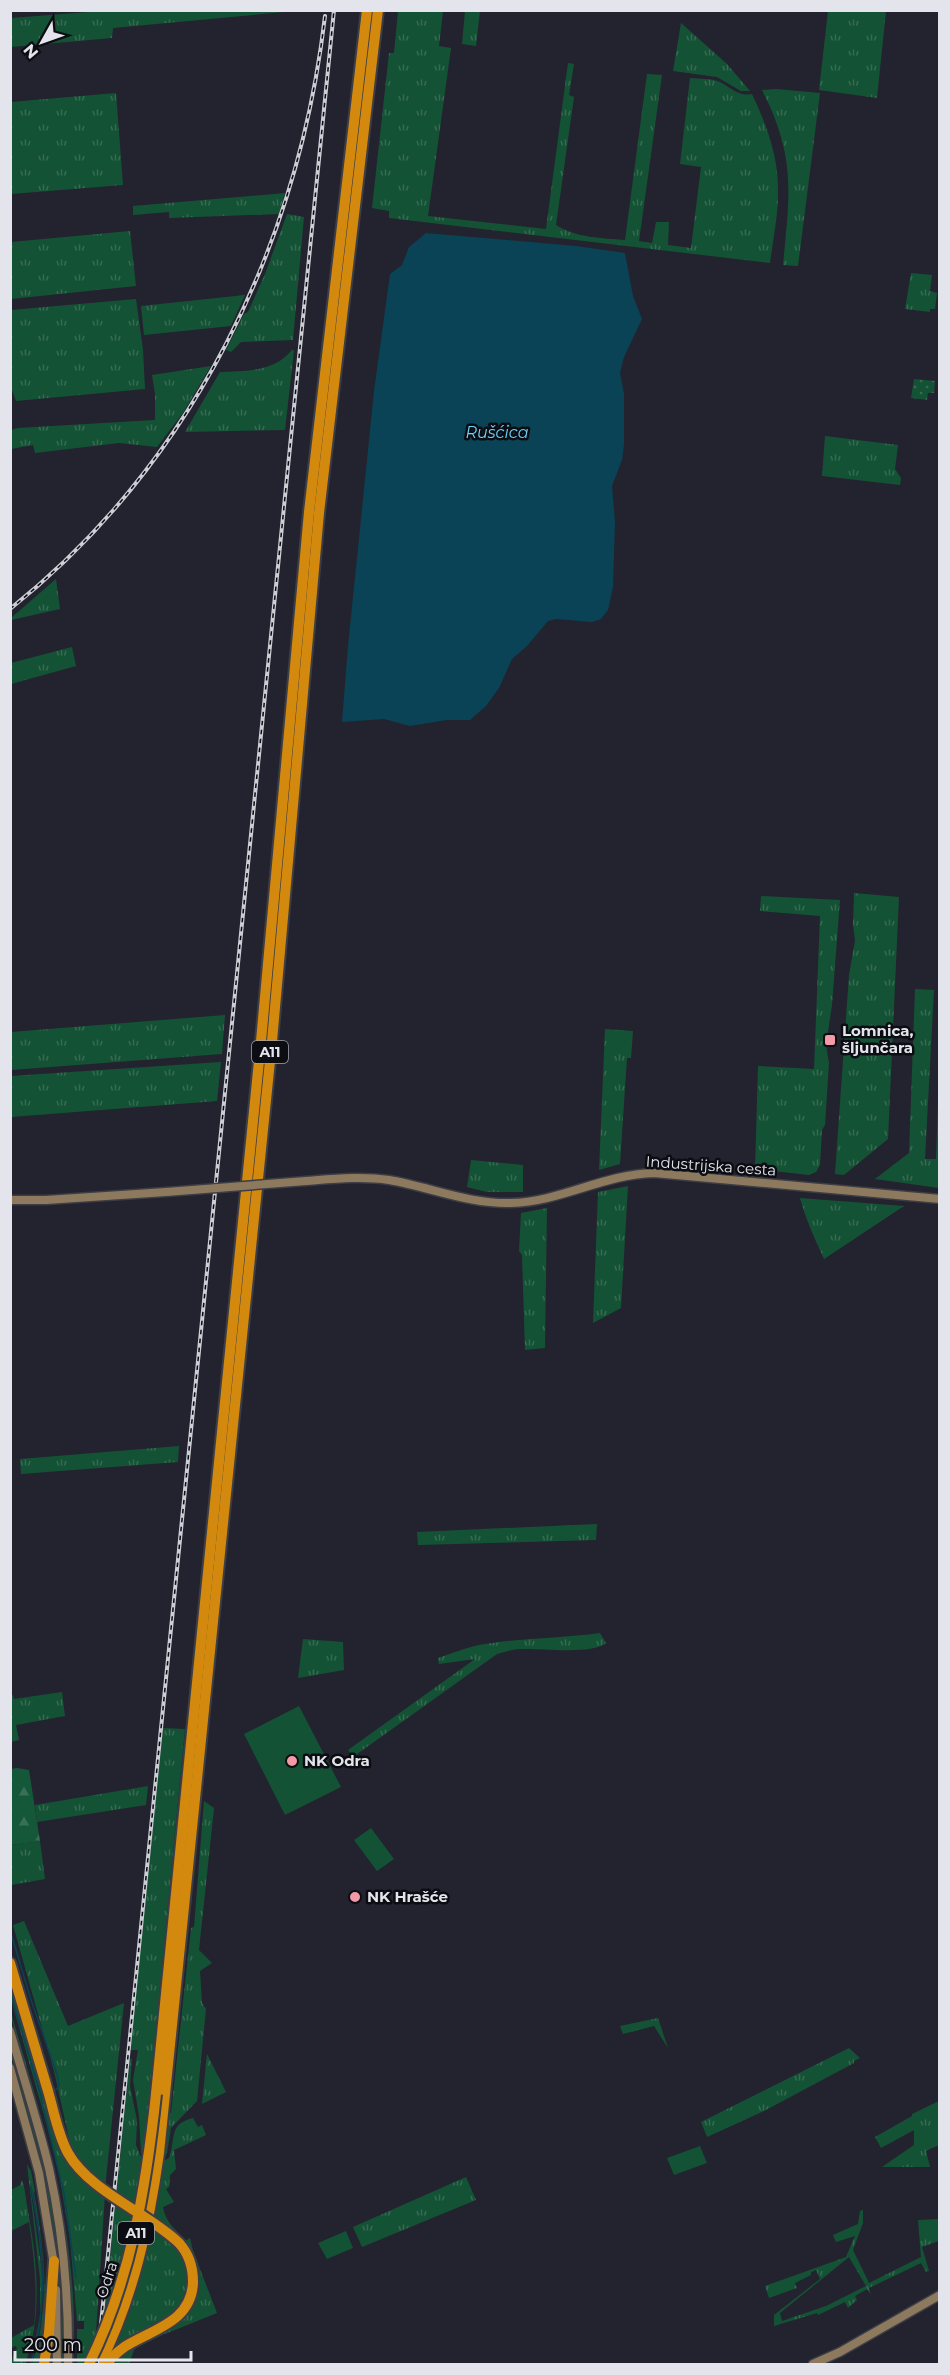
<svg xmlns="http://www.w3.org/2000/svg" width="950" height="2375" font-family="Montserrat,sans-serif">
<style>
.grass{fill:url(#grass-tufts);fill-rule:evenodd}
.forest{fill:url(#forest-firs)}
.park{fill:url(#park-dots)}
.pitch{fill:#145235}
.water{fill:#0a4355}
.lines{fill:none;stroke-linecap:round;stroke-linejoin:round}
.stream{stroke:#0a4355;stroke-width:1.5}
.secondary-casing{stroke:#3c3d45;stroke-width:11}
.highway-casing{stroke:#3c3d45;stroke-width:14}
.secondary{stroke:#8d795d;stroke-width:8}
.highway{stroke:#d2890d;stroke-width:10}
.rail-casing{stroke:#cccdd5;stroke-width:4}
.rail{stroke:#0c0d12;stroke-width:1.5;stroke-dasharray:4.5;stroke-linecap:butt}
.secondary-bridge-casing{stroke:#3c3d45;stroke-width:11;stroke-linecap:butt}
.highway-bridge-casing{stroke:#3c3d45;stroke-width:14;stroke-linecap:butt}
.secondary-bridge{stroke:#8d795d;stroke-width:8}
.highway-bridge{stroke:#d2890d;stroke-width:10}
.poi-dot{fill:#f49aa6;stroke:#0c0d12;stroke-width:2}
.labels{text-anchor:middle;stroke-width:5;stroke-linejoin:round;paint-order:stroke}
.shield{fill:#0c0d12;stroke:#a3a4ab;stroke-width:1.5}
.shield-label{font-size:14px;font-weight:bold;fill:#e4e5ec}
.poi-label{font-size:15px;font-weight:bold;fill:#e4e5ec;stroke:#0c0d12;text-anchor:start}
.street-label{font-size:15px;fill:#e4e5ec;stroke:#0c0d12}
.water-label{font-size:16px;font-style:italic;fill:#6fd3f9;stroke:#0c0d12}
</style>
<defs>
<pattern id="grass-tufts" width="24" height="20" patternUnits="userSpaceOnUse" patternTransform="scale(1.5)"><rect width="24" height="20" fill="#145235"/><path d="M3 7l-1-3M5 7V3M7 7l1-3M15 17l-1-3M17 17v-4M19 17l1-3" fill="none" stroke="#366b52"/></pattern>
<pattern id="forest-firs" width="22" height="20" patternUnits="userSpaceOnUse" patternTransform="scale(1.5)"><rect width="22" height="20" fill="#155839"/><path d="M5 1l3.5 6h-7zM16 11l3.5 6h-7z" fill="#377056"/></pattern>
<pattern id="park-dots" width="8" height="8" patternUnits="userSpaceOnUse" patternTransform="scale(1.5)"><rect width="8" height="8" fill="#145235"/><path d="M2 2h.1M6 6h.1" fill="none" stroke="#366b52" stroke-width="1.8" stroke-linecap="round"/></pattern>
</defs>
<rect width="100%" height="100%" fill="#22232e"/>
<!-- grass -->
<g class="grass">
<path d="M 115,10 L 295,10 L 295,11 L 113,28 L 112,38 L 11,47 L 11,18 Z"/>
<path d="M 398,11 L 443,11 L 439,46 L 451,48 L 428,216 L 546,229 L 568,63 L 574,64 L 569,95 L 574,97 L 556,225 C 576,238 602,238 625,240 L 647,74 L 662,75 L 639,241 L 652,243 L 656,222 L 669,222 L 668,245 L 691,248 L 701,167 L 680,164 L 690,78 C 699,79 711,78 720,82 C 732,88 738,97 752,94 C 767,126 779,158 778,193 C 778,216 773,240 770,263 L 389,218 L 389,211 L 372,208 L 389,53 L 394,53 Z"/>
<path d="M 465,11 L 480,11 L 476,46 L 462,44 Z"/>
<path d="M 828,11 L 886,11 L 877,98 L 819,90 Z"/>
<path d="M 681,23 L 727,64 L 750,91 L 741,91 L 717,77 L 673,71 Z"/>
<path d="M 776,89 L 820,93 L 798,266 L 783,265 C 790,193 796,157 762,90 Z"/>
<path d="M 116,93 L 123,185 L 11,194 L 11,102 Z"/>
<path d="M 285,193 L 279,214 L 169,218 L 169,212 L 133,215 L 133,206 Z"/>
<path d="M 287,214 L 304,217 L 293,340 L 241,342 L 231,352 L 226,350 L 244,314 L 248,312 L 265,274 Z"/>
<path d="M 130,231 L 136,286 L 11,299 L 11,242 Z"/>
<path d="M 911,273 L 932,275 L 930,291 L 937,293 L 935,309 L 930,309 L 930,312 L 905,309 Z"/>
<path d="M 245,295 L 231,326 L 144,335 L 141,306 Z"/>
<path d="M 136,299 L 143,350 L 145,389 L 16,401 L 11,387 L 11,310 Z"/>
<path d="M 292,350 L 294,350 L 285,430 L 185,432 L 220,372 C 246,371 274,372 292,350 Z"/>
<path d="M 211,366 L 183,413 L 157,447 L 119,443 L 35,453 L 33,445 L 11,449 L 11,430 L 18,428 L 155,420 L 155,394 L 152,375 Z"/>
<path d="M 825,436 L 898,445 L 895,469 L 901,478 L 900,485 L 822,476 Z"/>
<path d="M 56,579 L 60,609 L 11,620 L 11,618 Z"/>
<path d="M 72,647 L 76,666 L 11,684 L 11,663 Z"/>
<path d="M 854,893 L 899,897 L 888,1139 L 844,1175 L 835,1174 L 849,975 L 855,941 L 853,924 Z"/>
<path d="M 761,896 L 840,900 L 832,1005 L 826,1045 L 829,1063 L 825,1125 L 822,1130 L 820,1165 L 816,1172 L 809,1175 L 755,1169 L 758,1066 L 814,1069 L 820,916 L 760,911 Z"/>
<path d="M 915,989 L 934,990 L 925,1159 L 936,1159 L 939,1070 L 939,1188 L 875,1179 L 909,1153 Z"/>
<path d="M 225,1015 L 222,1054 L 11,1070 L 11,1032 Z"/>
<path d="M 605,1029 L 633,1031 L 631,1058 L 627,1058 L 620,1164 L 599,1170 Z"/>
<path d="M 221,1062 L 217,1101 L 11,1117 L 11,1076 Z"/>
<path d="M 471,1160 L 523,1165 L 523,1192 L 487,1192 L 467,1187 Z"/>
<path d="M 628,1186 L 621,1308 L 593,1323 L 598,1192 Z"/>
<path d="M 800,1198 L 904,1206 L 824,1259 C 815,1239 806,1220 800,1198 Z"/>
<path d="M 547,1208 L 545,1348 L 525,1350 L 522,1255 L 519,1251 L 521,1213 Z"/>
<path d="M 179,1446 L 178,1462 L 21,1474 L 20,1459 Z"/>
<path d="M 597,1524 L 596,1540 L 418,1545 L 417,1532 Z"/>
<path d="M 600,1633 L 606,1643 C 592,1655 540,1648 521,1649 C 513,1649 505,1652 497,1654 L 353,1757 L 348,1750 L 475,1659 L 439,1664 L 438,1658 C 455,1652 473,1645 492,1643 C 528,1638 564,1638 600,1633 Z"/>
<path d="M 303,1639 L 343,1642 L 344,1670 L 298,1678 Z"/>
<path d="M 62,1692 L 65,1716 L 16,1725 L 19,1740 L 11,1742 L 11,1696 L 13,1695 L 14,1699 Z"/>
<path d="M 163,1728 L 185,1729 L 148,2110 L 171,2113 L 191,1928 L 194,1927 L 204,1801 L 214,1808 L 199,1950 L 212,1963 L 200,1971 L 202,2003 L 206,2009 L 197,2101 L 171,2128 L 167,2153 L 162,2158 L 145,2157 L 141,2153 L 139,2116 L 133,2080 L 138,2050 L 130,2050 Z"/>
<path d="M 148,1786 L 146,1805 L 37,1822 L 35,1805 Z"/>
<path d="M 40,1841 L 45,1879 L 11,1885 L 11,1845 Z"/>
<path d="M 24,1921 L 68,2026 L 124,2003 L 106,2179 L 94,2364 L 77,2364 L 77,2329 L 84,2329 L 84,2321 L 77,2321 L 70,2239 L 60,2179 L 48,2129 L 11,1999 L 10,1978 L 59,2144 L 70,2143 L 54,2071 L 13,1925 Z"/>
<path d="M 10,2009 C 42,2118 76,2226 74,2341 L 42,2130 L 11,2017 Z"/>
<path d="M 658,2018 L 668,2048 L 654,2026 L 623,2034 L 620,2026 Z"/>
<path d="M 10,2044 C 27,2100 43,2156 53,2213 C 62,2263 63,2314 65,2364 L 61,2364 C 61,2326 60,2287 55,2249 C 46,2184 29,2120 11,2056 Z"/>
<path d="M 849,2048 L 860,2058 L 854,2061 L 854,2063 L 764,2111 L 707,2137 L 701,2122 Z"/>
<path d="M 207,2054 L 226,2092 L 202,2104 Z"/>
<path d="M 130,2059 L 132,2059 L 130,2086 L 137,2120 L 136,2145 L 143,2162 L 160,2163 L 169,2158 C 176,2139 168,2124 193,2118 L 198,2127 L 202,2125 L 206,2135 L 174,2150 L 176,2169 L 170,2175 L 169,2187 L 166,2189 L 174,2202 L 163,2207 C 165,2222 176,2229 185,2241 L 190,2238 L 193,2251 L 217,2313 L 140,2344 L 134,2350 L 129,2364 L 99,2364 Z"/>
<path d="M 939,2101 L 939,2145 L 926,2151 L 930,2167 L 882,2167 L 914,2145 L 914,2130 L 881,2148 L 875,2137 L 912,2116 L 912,2114 Z"/>
<path d="M 27,2164 L 31,2171 L 35,2191 L 34,2192 C 45,2255 49,2300 39,2364 L 32,2364 C 48,2315 46,2263 36,2212 C 35,2203 34,2191 30,2186 L 43,2279 L 39,2326 L 34,2348 L 40,2315 L 40,2279 Z"/>
<path d="M 466,2177 L 476,2200 L 362,2247 L 353,2227 Z"/>
<path d="M 22,2180 C 25,2187 26,2201 28,2211 C 37,2261 43,2315 25,2364 L 11,2364 L 14,2352 L 17,2349 L 16,2346 L 11,2347 L 11,2338 L 34,2325 C 38,2291 34,2256 29,2222 L 11,2231 L 11,2190 L 20,2185 Z"/>
<path d="M 863,2210 L 863,2223 L 853,2250 L 869,2283 L 921,2257 L 918,2220 L 939,2219 L 939,2241 L 922,2247 L 929,2271 L 926,2272 L 921,2263 L 869,2288 L 871,2295 L 867,2289 L 855,2296 L 857,2300 L 848,2308 L 845,2302 L 818,2315 L 817,2313 L 774,2326 L 774,2315 L 820,2279 L 816,2270 L 811,2272 L 811,2275 L 795,2283 L 797,2288 L 769,2298 L 765,2286 L 846,2257 L 855,2236 L 836,2242 L 833,2235 L 858,2224 L 860,2211 ZM 849,2257 L 866,2286 L 826,2306 L 782,2321 L 780,2313 Z"/>
</g>
<!-- forest -->
<path class="forest" d="M 17,1768 L 29,1770 L 40,1841 L 11,1845 L 11,1769 Z"/>
<!-- park -->
<path class="park" d="M 914,379 L 935,381 L 934,393 L 928,393 L 927,400 L 911,398 Z"/>
<!-- pitch -->
<g class="pitch">
<path d="M 299,1706 L 341,1787 L 285,1815 L 244,1734 Z"/>
<path d="M 371,1828 L 394,1859 L 377,1871 L 354,1840 Z"/>
<path d="M 700,2146 L 707,2163 L 674,2175 L 667,2158 Z"/>
<path d="M 346,2231 L 353,2248 L 327,2259 L 318,2243 Z"/>
</g>
<!-- water -->
<path class="water" d="M 426,233 L 576,246 L 625,253 L 633,296 L 642,319 L 624,357 L 620,373 L 624,394 L 624,445 L 622,460 L 612,486 L 615,522 L 613,587 L 608,610 L 601,619 L 592,622 L 556,619 L 548,621 L 527,646 L 512,659 L 499,688 L 486,706 L 470,720 L 447,720 L 410,726 L 384,719 L 342,722 L 348,646 L 374,391 L 390,274 L 402,265 L 409,247 Z"/>
<g class="lines">
<!-- stream -->
<g class="stream">
<path d="M 10,1930 L 31,2000 L 57,2074 L 59,2086 L 54,2092"/>
<path d="M 10,1992 L 41,2096"/>
<path d="M 43,2095 L 41,2099 L 64,2193 L 76,2278"/>
<path d="M 31,2187 C 43,2246 49,2306 31,2364"/>
</g>
<!-- secondary casing -->
<g class="secondary-casing">
<g id="secondary">
<path d="M 306,1181 C 333,1179 361,1176 389,1180 C 430,1187 468,1204 511,1203 C 560,1202 604,1174 654,1173 L 940,1199"/>
<path d="M 10,1200 L 46,1200 L 166,1192"/>
<path d="M 10,2031 C 23,2076 38,2122 49,2168 C 63,2232 69,2299 68,2364"/>
<path d="M 10,2068 L 39,2173 L 54,2265"/>
<path d="M 56,2290 L 57,2364"/>
<path d="M 813,2364 L 840,2352 L 940,2295"/>
</g>
</g>
<!-- highway casing -->
<g class="highway-casing">
<g id="highway">
<path d="M 10,1963 L 48,2091"/>
<path d="M 156,2094 L 261,1041 L 309,512 L 367,10"/>
<path d="M 44,2364 L 49,2333 L 54,2261"/>
<path d="M 100,2364 C 133,2298 149,2226 159,2153 L 272,1041 L 319,513 L 378,10"/>
<path d="M 106,2364 C 113,2356 121,2348 131,2343 C 158,2328 192,2319 193,2282 C 193,2267 189,2254 179,2243"/>
</g>
</g>
<!-- secondary -->
<use href="#secondary" class="secondary"/>
<!-- highway -->
<use href="#highway" class="highway"/>
<!-- rail casing -->
<g class="rail-casing">
<g id="rail">
<path d="M 10,609 C 193,463 298,246 325,16"/>
<path d="M 97,2364 L 334,10"/>
</g>
</g>
<!-- rail -->
<use href="#rail" class="rail"/>
<!-- secondary-bridge casing -->
<g class="secondary-bridge-casing">
<path id="secondary-bridge" d="M 166,1192 L 306,1181"/>
</g>
<!-- highway-bridge casing -->
<g class="highway-bridge-casing">
<g id="highway-bridge">
<path d="M 48,2091 C 54,2112 58,2135 68,2153 C 89,2191 148,2213 179,2243"/>
<path d="M 89,2364 C 131,2279 146,2188 156,2094"/>
</g>
</g>
<!-- secondary-bridge -->
<use href="#secondary-bridge" class="secondary-bridge"/>
<!-- highway-bridge -->
<use href="#highway-bridge" class="highway-bridge"/>
</g>
<!-- markers -->
<g class="poi-dot">
<rect x="824" y="1034" width="12" height="12" rx="3"/>
<circle cx="292" cy="1761" r="6"/>
<circle cx="355" cy="1897" r="6"/>
</g>
<g class="labels">
<!-- shield labels -->
<g class="shield">
<rect x="252" y="1041" width="36" height="22" rx="4.5"/>
<rect x="118" y="2222" width="36" height="22" rx="4.5"/>
</g>
<g class="shield-label">
<text x="270" y="1057">A11</text>
<text x="136" y="2238">A11</text>
</g>
<!-- poi labels -->
<g class="poi-label">
<text x="842" y="1036">Lomnica,<tspan x="842" dy="17">šljunčara</tspan></text>
<text x="304" y="1766">NK Odra</text>
<text x="367" y="1902">NK Hrašće</text>
</g>
<!-- street labels -->
<g class="street-label">
<text transform="translate(711 1166) rotate(4)" y="5">Industrijska cesta</text>
<text transform="translate(107 2280) rotate(-72)" y="5">Odra</text>
</g>
<!-- water labels -->
<g class="water-label">
<text x="497" y="438">Rušćica</text>
</g>
</g>
<!-- border -->
<rect width="950" height="2375" fill="none" stroke="#e4e5ec" stroke-width="24"/>
<!-- north arrow -->
<g transform="translate(42 42) rotate(230)" stroke="#0c0d12" stroke-width="4.5" paint-order="stroke">
<path d="M0-4.5L10 22L0 15L-10 22Z" fill="#e4e5ec"/>
<text y="-9" font-size="16" font-weight="bold" text-anchor="middle" fill="#e4e5ec">N</text>
</g>
<!-- scale -->
<path d="M15 2351v9h176v-9" fill="none" stroke="#e4e5ec" stroke-width="3"/>
<text x="24" y="2351" font-size="18" fill="#e4e5ec" stroke="#0c0d12" stroke-width="4.5" paint-order="stroke">200 m</text>
</svg>
